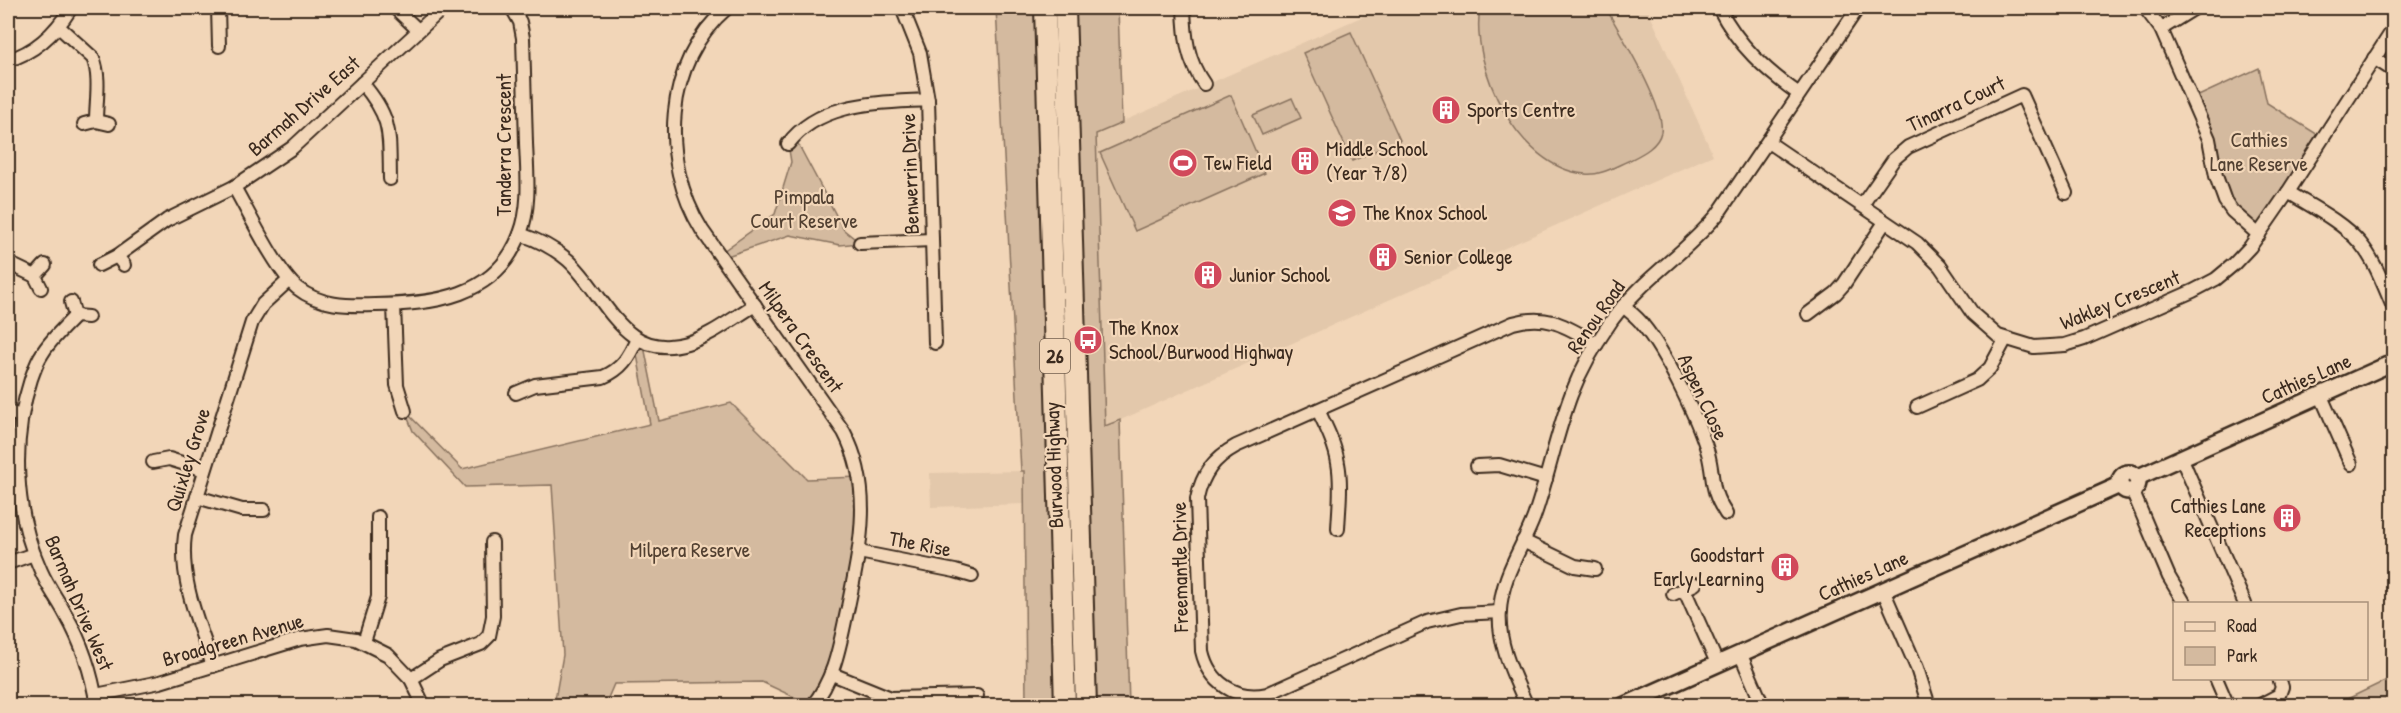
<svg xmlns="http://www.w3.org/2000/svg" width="2401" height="713" font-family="'Patrick Hand',sans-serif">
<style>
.built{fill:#e3c8ab}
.green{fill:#d4ba9f;stroke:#88725e;stroke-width:1.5}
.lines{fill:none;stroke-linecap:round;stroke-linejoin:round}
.minor-casing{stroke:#3b2a1e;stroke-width:16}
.tertiary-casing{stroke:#3b2a1e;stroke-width:20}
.trunk-casing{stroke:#3b2a1e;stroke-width:24}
.minor{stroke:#f2d6b8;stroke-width:12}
.tertiary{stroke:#f2d6b8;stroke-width:15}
.trunk{stroke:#f2d6b8;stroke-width:20}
.labels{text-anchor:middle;stroke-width:4.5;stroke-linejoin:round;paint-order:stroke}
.shield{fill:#f2d6b8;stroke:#725e4c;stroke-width:1.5}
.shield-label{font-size:20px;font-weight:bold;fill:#3b2a1e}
.street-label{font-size:21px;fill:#3b2a1e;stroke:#f2d6b8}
.poi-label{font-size:21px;fill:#3b2a1e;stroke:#f2d6b8;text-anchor:start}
.park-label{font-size:21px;fill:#524031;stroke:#f2d6b8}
</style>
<rect width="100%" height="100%" fill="#f2d6b8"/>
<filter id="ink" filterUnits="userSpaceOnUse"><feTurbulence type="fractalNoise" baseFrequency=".0167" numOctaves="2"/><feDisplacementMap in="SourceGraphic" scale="12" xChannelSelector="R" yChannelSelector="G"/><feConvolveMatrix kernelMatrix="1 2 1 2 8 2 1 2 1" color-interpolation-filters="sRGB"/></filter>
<g filter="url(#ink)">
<!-- built -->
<g class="built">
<path d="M 1382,8 L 1647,8 L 1713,155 L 1105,427 L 1096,133 Z"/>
<path d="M 1024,471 L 1025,504 L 931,507 L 930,473 Z"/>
</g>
<!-- green -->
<g class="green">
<path d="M 996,8 L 1045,8 L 1065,705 L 1026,705 L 1024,471 L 1021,471 Z"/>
<path d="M 1065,8 L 1118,8 L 1122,123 L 1096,134 L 1105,426 L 1120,420 L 1129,705 L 1086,705 Z"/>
<path d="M 1480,8 L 1606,8 C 1619,32 1666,107 1661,132 C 1658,147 1640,155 1628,161 C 1614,167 1600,176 1585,174 C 1518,168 1470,67 1480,8 Z"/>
<path d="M 1351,32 L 1400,140 L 1352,161 L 1303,53 Z"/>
<path d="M 2259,68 L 2267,103 L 2323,138 L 2259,235 L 2232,211 L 2192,99 Z"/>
<path d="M 1231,95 L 1265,173 L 1135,231 L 1100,153 Z"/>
<path d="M 1292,98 L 1301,118 L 1262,135 L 1253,115 Z"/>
<path d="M 794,136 L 844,230 L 860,243 L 840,245 L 790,235 L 721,258 L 719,254 L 775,214 L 791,162 L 788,144 Z"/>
<path d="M 643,341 L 659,421 L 731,403 L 807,479 L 859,477 L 862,499 L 836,660 L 811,705 L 762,682 L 614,684 L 605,705 L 554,705 L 563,655 L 552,485 L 465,487 L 413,431 L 405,411 L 462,469 L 650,424 L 635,344 Z"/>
<path d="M 2393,677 L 2393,705 L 2333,705 L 2337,704 Z"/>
</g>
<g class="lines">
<!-- minor casing -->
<g class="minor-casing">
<g id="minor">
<path d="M 218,8 L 219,46"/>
<path d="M 395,8 L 418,30"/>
<path d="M 727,8 C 664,62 659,161 702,230 L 844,432 C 874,489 860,548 848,607 C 840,642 836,677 812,706"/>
<path d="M 902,8 L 920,53 L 928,100 L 935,343"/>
<path d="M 1184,8 C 1185,37 1187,60 1204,84"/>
<path d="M 1719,8 C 1738,45 1765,70 1799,94"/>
<path d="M 2145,8 L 2161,29 L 2209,139 L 2216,176 L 2225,201 L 2232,211 L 2259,235"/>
<path d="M 59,27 L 93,58 C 101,77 96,101 96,121"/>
<path d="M 2161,29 L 2195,8"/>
<path d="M 2374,58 L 2394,71"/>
<path d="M 8,60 C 36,52 56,32 71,8"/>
<path d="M 362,83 C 393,119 389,134 390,179"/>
<path d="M 84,124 L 96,121 L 109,124"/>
<path d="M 1768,142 L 1917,243 L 1940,266 L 1973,314 L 1998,336 L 2034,347 L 2065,345 L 2084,339 L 2193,291 L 2216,279 L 2234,264 L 2250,247 L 2288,192 L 2394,28"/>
<path d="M 788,144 C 820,101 880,103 928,100"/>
<path d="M 234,187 C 249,213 276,270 297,288 C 320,306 347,306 375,305 C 433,304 496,298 520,234 C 531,206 527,173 526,143 C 525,108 524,73 523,38 L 520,22 L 512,8"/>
<path d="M 2288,192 C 2312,207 2341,221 2360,243 C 2376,262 2384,287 2394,309"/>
<path d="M 1862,205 L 1894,159 L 1908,147 L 2022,95 L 2066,193"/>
<path d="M 520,234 C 538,240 554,248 568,260 C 606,294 622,362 687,343 C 711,336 733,318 755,305"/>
<path d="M 860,243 L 932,240"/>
<path d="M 117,256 L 167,220 L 234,187 L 292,148 L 443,8"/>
<path d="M 8,263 L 35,276"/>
<path d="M 99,265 L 117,256 L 124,265"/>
<path d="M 41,288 L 35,276 L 45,265"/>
<path d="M 71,302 L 75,316 L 88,317"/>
<path d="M 394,305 L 397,385 L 405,411"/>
<path d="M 1623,306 C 1630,312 1638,318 1643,325 C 1666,353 1698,419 1708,453 C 1715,480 1709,488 1726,514"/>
<path d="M 1808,314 L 1836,293 L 1844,284 L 1885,222"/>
<path d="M 75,316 C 64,328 50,340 42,354 C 37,361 34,371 31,379 C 11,440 14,512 41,571 C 48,587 58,600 66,615 C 82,643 92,674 97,706"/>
<path d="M 516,393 L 535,385 L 603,377 C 622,369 629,357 637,339"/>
<path d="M 2321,396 L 2351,464"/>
<path d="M 1917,407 L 1977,380 L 1990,368 L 2005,340"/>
<path d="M 1318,410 C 1326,427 1335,444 1338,463 C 1342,484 1339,507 1338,529"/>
<path d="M 8,412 L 21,416"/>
<path d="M 2181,457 L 2245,604"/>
<path d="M 153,462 L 169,459 L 205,470"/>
<path d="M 1477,466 L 1499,465 L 1546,479"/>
<path d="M 2132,490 L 2169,577 L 2185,604"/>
<path d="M 197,497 L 242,510 L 264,510"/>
<path d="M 1523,541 L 1575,566 L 1595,569"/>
<path d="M 859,552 L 955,571 L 972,576"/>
<path d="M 8,563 L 34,554"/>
<path d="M 1684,589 L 1717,663"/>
<path d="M 1883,590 L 1917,668 L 1929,706"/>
<path d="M 1673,594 L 1695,584"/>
<path d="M 1500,612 L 1461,614 L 1427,622 L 1267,694 C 1236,701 1209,682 1202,651 L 1197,499 C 1202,474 1214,458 1236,446 L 1513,323 C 1549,313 1567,327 1597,344"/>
<path d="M 364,642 L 378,597 L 378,517"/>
<path d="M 1740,653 L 1763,706"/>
<path d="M 213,666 C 199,624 179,580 185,535 L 252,322 L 263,304 L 289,280"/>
<path d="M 832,674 L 891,698 L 977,696"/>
<path d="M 2216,678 L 2228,706"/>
<path d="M 411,679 L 440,660 L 481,644 L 489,636 L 493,616 L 492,542"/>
<path d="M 96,695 L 160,682 L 300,639 L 328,635 L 356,639 L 388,655 L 411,679 L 424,706"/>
<path d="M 1527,706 C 1514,676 1497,644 1500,610 C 1502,575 1522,549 1534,517 C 1548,477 1556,435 1571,395 C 1581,369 1596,343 1612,320 C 1642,279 1686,253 1718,214 L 1858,8"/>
<path d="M 2258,706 L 2279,695 L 2282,687 L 2279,678"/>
</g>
</g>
<!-- tertiary casing -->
<g class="tertiary-casing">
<g id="tertiary">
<circle cx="2129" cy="482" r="9"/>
<path d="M 2136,478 L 2394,362"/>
<path d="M 1623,706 L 2120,485"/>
</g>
</g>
<!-- trunk casing -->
<g class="trunk-casing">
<g id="trunk">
<path d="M 1045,8 L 1065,706"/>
<path d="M 1065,8 L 1086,706"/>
</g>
</g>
<!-- minor -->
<use href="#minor" class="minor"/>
<!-- tertiary -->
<use href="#tertiary" class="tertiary"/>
<!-- trunk -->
<use href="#trunk" class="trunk"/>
</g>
</g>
<!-- icons -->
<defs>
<g id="building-disc" transform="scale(1.5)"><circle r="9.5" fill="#d1495b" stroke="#f2d6b8"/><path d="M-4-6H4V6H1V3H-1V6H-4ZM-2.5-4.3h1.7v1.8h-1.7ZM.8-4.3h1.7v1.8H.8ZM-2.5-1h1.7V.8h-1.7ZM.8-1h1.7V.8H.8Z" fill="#fff"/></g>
<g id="stadium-disc" transform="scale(1.5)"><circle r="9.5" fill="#d1495b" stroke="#f2d6b8"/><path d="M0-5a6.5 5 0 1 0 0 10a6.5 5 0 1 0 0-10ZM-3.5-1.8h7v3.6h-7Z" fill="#fff"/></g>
<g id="school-disc" transform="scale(1.5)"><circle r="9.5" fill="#d1495b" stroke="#f2d6b8"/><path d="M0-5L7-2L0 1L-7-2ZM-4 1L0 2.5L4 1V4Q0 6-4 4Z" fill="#fff"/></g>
<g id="bus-disc" transform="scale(1.5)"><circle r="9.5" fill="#d1495b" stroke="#f2d6b8"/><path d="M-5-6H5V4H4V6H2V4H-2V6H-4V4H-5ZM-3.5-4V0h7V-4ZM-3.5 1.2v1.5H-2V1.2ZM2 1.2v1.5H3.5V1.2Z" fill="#fff"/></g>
</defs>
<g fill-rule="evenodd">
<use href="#building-disc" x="1446" y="110"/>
<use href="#building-disc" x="1305" y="161"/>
<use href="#stadium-disc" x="1183" y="163"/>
<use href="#school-disc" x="1342" y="213"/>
<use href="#building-disc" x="1383" y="257"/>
<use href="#building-disc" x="1208" y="275"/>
<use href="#bus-disc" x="1088" y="340"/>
<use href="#building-disc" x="2287" y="518"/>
<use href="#building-disc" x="1785" y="567"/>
</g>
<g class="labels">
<!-- shield labels -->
<rect class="shield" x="1040" y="339" width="30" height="34" rx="4.5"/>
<g class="shield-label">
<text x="1055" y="363">26</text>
</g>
<!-- street labels -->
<g class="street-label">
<text transform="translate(1956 104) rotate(-25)" y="7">Tinarra Court</text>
<text transform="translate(304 106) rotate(-41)" y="7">Barmah Drive East</text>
<text transform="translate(504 145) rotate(-90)" y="7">Tanderra Crescent</text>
<text transform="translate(910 174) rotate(-92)" y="7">Benwerrin Drive</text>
<text transform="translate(2120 300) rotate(-22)" y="7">Wakley Crescent</text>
<text transform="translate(1596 317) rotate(-55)" y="7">Renou Road</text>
<text transform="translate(801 337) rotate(55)" y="7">Milpera Crescent</text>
<text transform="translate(2306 379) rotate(-24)" y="7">Cathies Lane</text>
<text transform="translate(1703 397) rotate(65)" y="7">Aspen Close</text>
<text transform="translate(188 460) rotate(-73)" y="7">Quixley Grove</text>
<text transform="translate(1054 465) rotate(-92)" y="7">Burwood Highway</text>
<text transform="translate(920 544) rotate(11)" y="7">The Rise</text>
<text transform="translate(1180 567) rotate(-91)" y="7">Freemantle Drive</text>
<text transform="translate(1863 576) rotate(-24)" y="7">Cathies Lane</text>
<text transform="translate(79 603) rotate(67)" y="7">Barmah Drive West</text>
<text transform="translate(233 640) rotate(-16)" y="7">Broadgreen Avenue</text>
</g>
<!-- poi labels -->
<g class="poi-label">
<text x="1467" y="117">Sports Centre</text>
<text x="1326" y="156">Middle School<tspan x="1326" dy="24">(Year 7/8)</tspan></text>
<text x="1204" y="170">Tew Field</text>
<text x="1363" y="220">The Knox School</text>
<text x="1404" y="264">Senior College</text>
<text x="1229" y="282">Junior School</text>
<text x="1109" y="335">The Knox<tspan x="1109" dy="24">School/Burwood Highway</tspan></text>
<text x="2266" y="513" text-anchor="end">Cathies Lane<tspan x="2266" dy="24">Receptions</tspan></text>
<text x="1764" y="562" text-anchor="end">Goodstart<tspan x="1764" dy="24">Early Learning</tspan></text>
</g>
<!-- park labels -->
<g class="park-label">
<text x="2259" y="147">Cathies<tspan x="2259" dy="24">Lane Reserve</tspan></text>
<text x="804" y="204">Pimpala<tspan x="804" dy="24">Court Reserve</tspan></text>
<text x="690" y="557">Milpera Reserve</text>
</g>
</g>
<!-- margin -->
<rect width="2401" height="713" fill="none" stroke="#f2d6b8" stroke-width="30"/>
<rect x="15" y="15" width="2371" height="683" fill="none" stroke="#3b2a1e" stroke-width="2" filter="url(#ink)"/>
<!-- legend -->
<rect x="2173" y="602" width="195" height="78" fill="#f2d6b8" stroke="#a9917a" stroke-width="1.5"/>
<rect x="2185" y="622" width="30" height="9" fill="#f2d6b8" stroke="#a9917a" stroke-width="1.5"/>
<text x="2227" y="632" font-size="18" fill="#3b2a1e">Road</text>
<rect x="2185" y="647" width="30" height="18" fill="#d4ba9f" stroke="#a9917a" stroke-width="1.5"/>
<text x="2227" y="662" font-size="18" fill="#3b2a1e">Park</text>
</svg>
